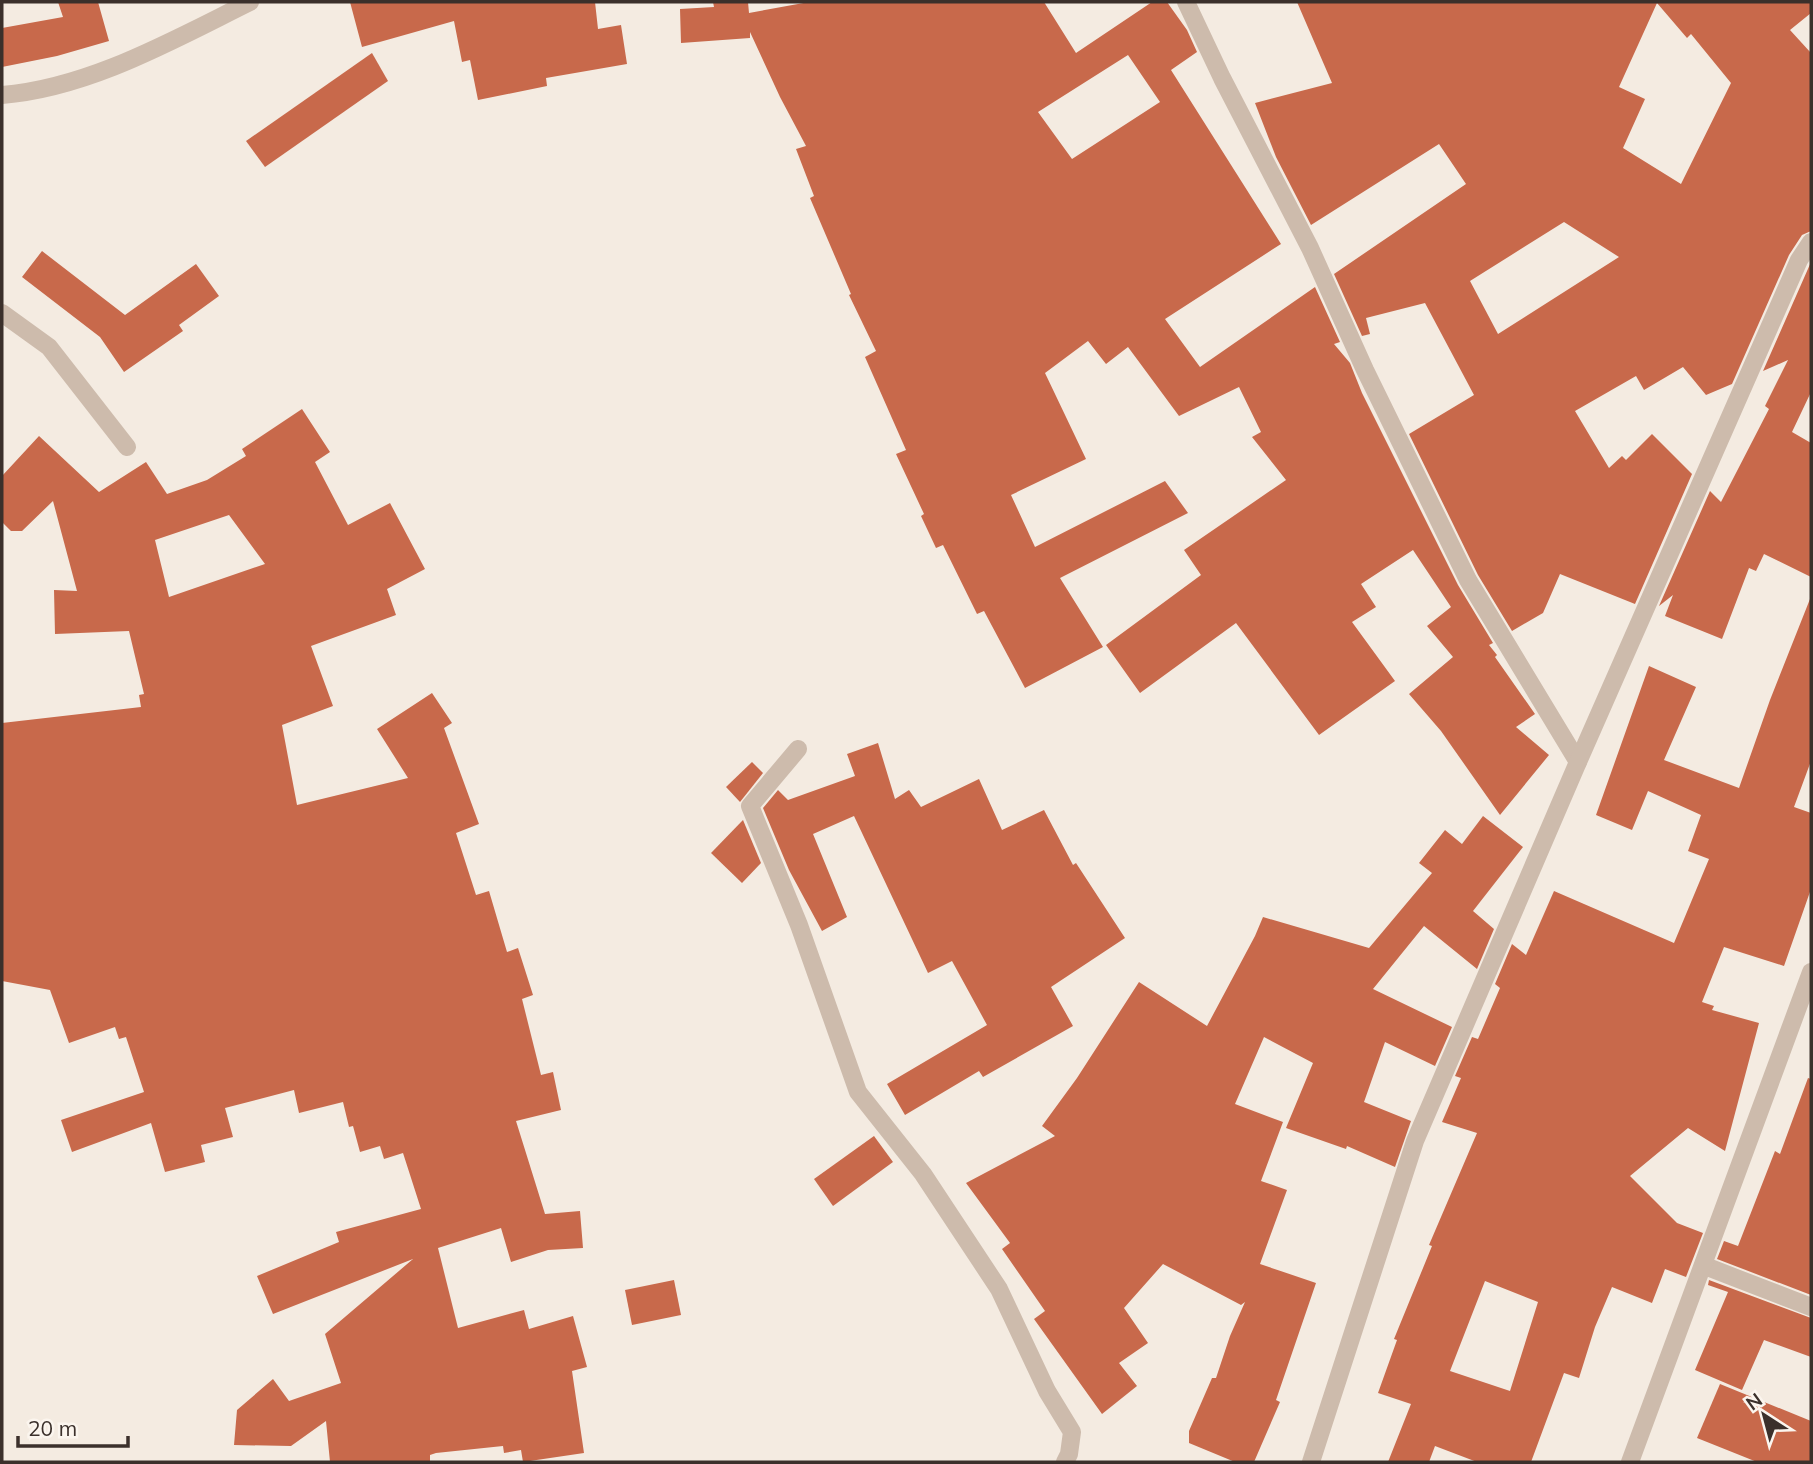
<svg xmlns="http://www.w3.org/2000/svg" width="1813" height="1464" font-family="Mulish,sans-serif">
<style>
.building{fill:#c8694b;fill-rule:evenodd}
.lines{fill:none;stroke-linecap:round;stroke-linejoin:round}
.minor{stroke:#cdbbac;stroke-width:18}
</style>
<rect width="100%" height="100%" fill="#f4ebe1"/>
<!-- building -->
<g class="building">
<path d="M 58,2 L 98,2 L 109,41 L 57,56 L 2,67 L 2,28 L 63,17 Z"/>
<path d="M 350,2 L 595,2 L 598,29 L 621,25 L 627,64 L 546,78 L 547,86 L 478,100 L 470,60 L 462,62 L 454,21 L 362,47 Z"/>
<path d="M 713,2 L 748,2 L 749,13 L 809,2 L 1044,2 L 1076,53 L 1152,2 L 1167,2 L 1187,30 L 1197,52 L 1171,70 L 1281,244 L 1165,319 L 1200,367 L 1315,287 L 1340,342 L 1334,344 L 1350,363 L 1362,393 L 1458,585 L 1493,643 L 1489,645 L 1497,655 L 1495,657 L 1535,714 L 1516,727 L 1549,755 L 1500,815 L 1441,731 L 1409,694 L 1453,657 L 1427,626 L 1451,607 L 1413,550 L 1361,584 L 1376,607 L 1352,622 L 1395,681 L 1319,735 L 1236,623 L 1140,693 L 1106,645 L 1201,575 L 1184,550 L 1286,480 L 1252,437 L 1261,432 L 1239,387 L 1179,416 L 1128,347 L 1106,364 L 1088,341 L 1045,373 L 1086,459 L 1011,495 L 1035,547 L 1165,481 L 1188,513 L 1060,578 L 1103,647 L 1025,688 L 984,611 L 977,614 L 943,545 L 936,548 L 921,516 L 924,514 L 896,454 L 906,450 L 865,357 L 876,351 L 849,295 L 851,294 L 810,198 L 814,196 L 796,149 L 806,146 L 780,97 L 750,32 L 750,38 L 681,43 L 680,9 L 714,7 ZM 1128,55 L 1160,102 L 1072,159 L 1038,112 Z"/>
<path d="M 1297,2 L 1811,2 L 1811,13 L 1790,30 L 1811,53 L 1811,231 L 1802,235 L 1789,255 L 1732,384 L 1706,395 L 1683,367 L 1644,390 L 1636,376 L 1575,411 L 1609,468 L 1622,456 L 1626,460 L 1652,434 L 1692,474 L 1635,604 L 1560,574 L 1543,613 L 1512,631 L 1478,575 L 1409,434 L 1474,395 L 1425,303 L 1366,318 L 1370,334 L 1362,336 L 1334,274 L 1466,184 L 1439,144 L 1311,225 L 1276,157 L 1255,103 L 1332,83 ZM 1657,3 L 1687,38 L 1691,34 L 1731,83 L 1681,184 L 1623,148 L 1645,99 L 1619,87 ZM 1564,222 L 1619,257 L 1498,334 L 1470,281 Z"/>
<path d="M 372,53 L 388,81 L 265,167 L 246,141 Z"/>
<path d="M 42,251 L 125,315 L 196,264 L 219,296 L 179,325 L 183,331 L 124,372 L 100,337 L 22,277 Z"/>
<path d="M 1811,262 L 1811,392 L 1792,432 L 1811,443 L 1811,577 L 1764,554 L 1756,571 L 1749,568 L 1722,639 L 1665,616 L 1673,595 L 1659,606 L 1710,491 L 1721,502 L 1769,409 L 1765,406 L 1788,360 L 1763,371 Z"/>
<path d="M 302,409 L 330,452 L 315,462 L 348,525 L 390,503 L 425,569 L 387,589 L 396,615 L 311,646 L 333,706 L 282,725 L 297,805 L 408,778 L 377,729 L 432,693 L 452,723 L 444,728 L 479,824 L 456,833 L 476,895 L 489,891 L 507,952 L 518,948 L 533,995 L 522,999 L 541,1075 L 553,1072 L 561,1110 L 516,1121 L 545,1214 L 580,1211 L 583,1248 L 548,1250 L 511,1262 L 501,1228 L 438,1248 L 458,1328 L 524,1310 L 529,1329 L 573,1316 L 587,1367 L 572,1371 L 584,1453 L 523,1462 L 521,1450 L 504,1453 L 503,1446 L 436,1453 L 430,1455 L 430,1462 L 330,1462 L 326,1421 L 291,1446 L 234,1445 L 237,1410 L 273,1379 L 289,1401 L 341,1383 L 325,1334 L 413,1259 L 273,1314 L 257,1276 L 339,1242 L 336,1232 L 421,1209 L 403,1153 L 384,1159 L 380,1146 L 360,1152 L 353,1126 L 349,1127 L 343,1102 L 299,1113 L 294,1090 L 225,1108 L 233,1137 L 201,1145 L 205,1162 L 165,1172 L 151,1123 L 72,1152 L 61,1120 L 144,1092 L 126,1037 L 119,1039 L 115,1027 L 69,1043 L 50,990 L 2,981 L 2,723 L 141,707 L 139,695 L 144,694 L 129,631 L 55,634 L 54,590 L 77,591 L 53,501 L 22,531 L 11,531 L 2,522 L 2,476 L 39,436 L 99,492 L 146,462 L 167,494 L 207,480 L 246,456 L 242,449 ZM 229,515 L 265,564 L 169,597 L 155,540 Z"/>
<path d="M 1810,599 L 1811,761 L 1794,807 L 1811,813 L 1811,889 L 1784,966 L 1724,947 L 1702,1002 L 1714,1006 L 1712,1010 L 1759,1023 L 1725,1151 L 1688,1128 L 1630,1176 L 1677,1223 L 1703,1233 L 1686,1277 L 1665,1269 L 1652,1303 L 1612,1287 L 1595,1327 L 1579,1378 L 1564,1373 L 1531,1462 L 1477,1462 L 1435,1446 L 1429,1462 L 1388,1462 L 1411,1404 L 1378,1393 L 1397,1340 L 1394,1339 L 1432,1246 L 1429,1245 L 1477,1133 L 1442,1122 L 1461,1078 L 1455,1076 L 1472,1037 L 1478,1039 L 1500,988 L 1495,984 L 1512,944 L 1526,955 L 1554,891 L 1674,943 L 1709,859 L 1688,851 L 1701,815 L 1648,791 L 1632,830 L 1596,815 L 1649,666 L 1696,687 L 1664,760 L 1739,788 L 1770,700 ZM 1485,1281 L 1538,1302 L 1510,1391 L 1450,1371 Z"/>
<path d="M 878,743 L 895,799 L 909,790 L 921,807 L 979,779 L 1002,830 L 1044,810 L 1073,865 L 1076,863 L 1125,938 L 1051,987 L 1073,1026 L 983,1077 L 979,1071 L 905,1115 L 887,1084 L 987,1025 L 952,961 L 928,973 L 854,816 L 813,834 L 847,917 L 822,931 L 789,870 L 763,808 L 778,790 L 788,800 L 855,776 L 847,754 Z"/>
<path d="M 752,762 L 763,773 L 740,802 L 726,787 Z"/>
<path d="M 1483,816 L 1523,847 L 1473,911 L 1494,929 L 1477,969 L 1424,926 L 1373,989 L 1452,1027 L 1435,1066 L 1385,1042 L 1364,1102 L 1411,1121 L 1395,1167 L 1347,1146 L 1346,1149 L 1286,1128 L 1313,1063 L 1264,1037 L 1235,1104 L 1283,1122 L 1261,1181 L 1287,1190 L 1260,1264 L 1316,1283 L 1276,1400 L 1280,1402 L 1254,1462 L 1235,1462 L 1189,1443 L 1189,1431 L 1212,1378 L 1216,1378 L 1230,1336 L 1245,1302 L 1241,1305 L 1163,1264 L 1124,1308 L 1148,1343 L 1119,1363 L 1137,1386 L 1102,1414 L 1034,1319 L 1045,1311 L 1002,1249 L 1010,1243 L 966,1183 L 1055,1136 L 1042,1126 L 1077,1078 L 1139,982 L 1207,1026 L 1255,936 L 1263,917 L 1369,948 L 1432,873 L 1419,863 L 1445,830 L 1462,844 Z"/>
<path d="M 743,820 L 761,863 L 742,883 L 711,853 Z"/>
<path d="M 1808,1078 L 1811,1079 L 1811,1295 L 1717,1259 L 1724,1241 L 1738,1246 L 1775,1151 L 1780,1154 Z"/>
<path d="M 874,1136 L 893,1162 L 833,1206 L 814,1179 Z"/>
<path d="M 674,1280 L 681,1315 L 632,1325 L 625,1290 Z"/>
<path d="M 1709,1280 L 1811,1318 L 1811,1357 L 1764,1340 L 1742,1390 L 1695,1370 L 1728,1292 L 1708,1285 Z"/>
<path d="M 1720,1384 L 1811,1421 L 1811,1462 L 1757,1462 L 1697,1438 Z"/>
</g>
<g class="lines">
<!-- minor -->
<g class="minor">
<path d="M 1186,2 L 1222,78 L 1310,248 L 1365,370 L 1468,580 L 1578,762"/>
<path d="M 2,95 C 89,88 173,40 250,2"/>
<path d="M 2,313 L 49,347 L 127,447"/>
<path d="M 798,749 L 750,806 L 799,925 L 858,1092 L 923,1174 L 999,1289 L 1047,1391 L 1072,1432 L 1069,1454 L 1065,1462"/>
<path d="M 1705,1266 L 1811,1307"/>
<path d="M 1311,1462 L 1415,1141 L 1578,762 L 1799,260 L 1811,242"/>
<path d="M 1630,1462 L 1811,972"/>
</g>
</g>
<!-- border -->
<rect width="1813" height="1464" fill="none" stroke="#3b302b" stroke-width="7"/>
<!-- north arrow -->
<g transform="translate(1764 1415) rotate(324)" stroke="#fbf5ee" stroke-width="5" paint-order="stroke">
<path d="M0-5L12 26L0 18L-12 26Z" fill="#3b302b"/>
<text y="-10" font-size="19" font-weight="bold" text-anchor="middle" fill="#3b302b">N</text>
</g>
<!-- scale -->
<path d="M18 1436v10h110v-10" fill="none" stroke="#3b302b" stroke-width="3.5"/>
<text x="28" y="1436" font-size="21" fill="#3b302b" stroke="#fbf5ee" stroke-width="5" paint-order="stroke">20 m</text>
</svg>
